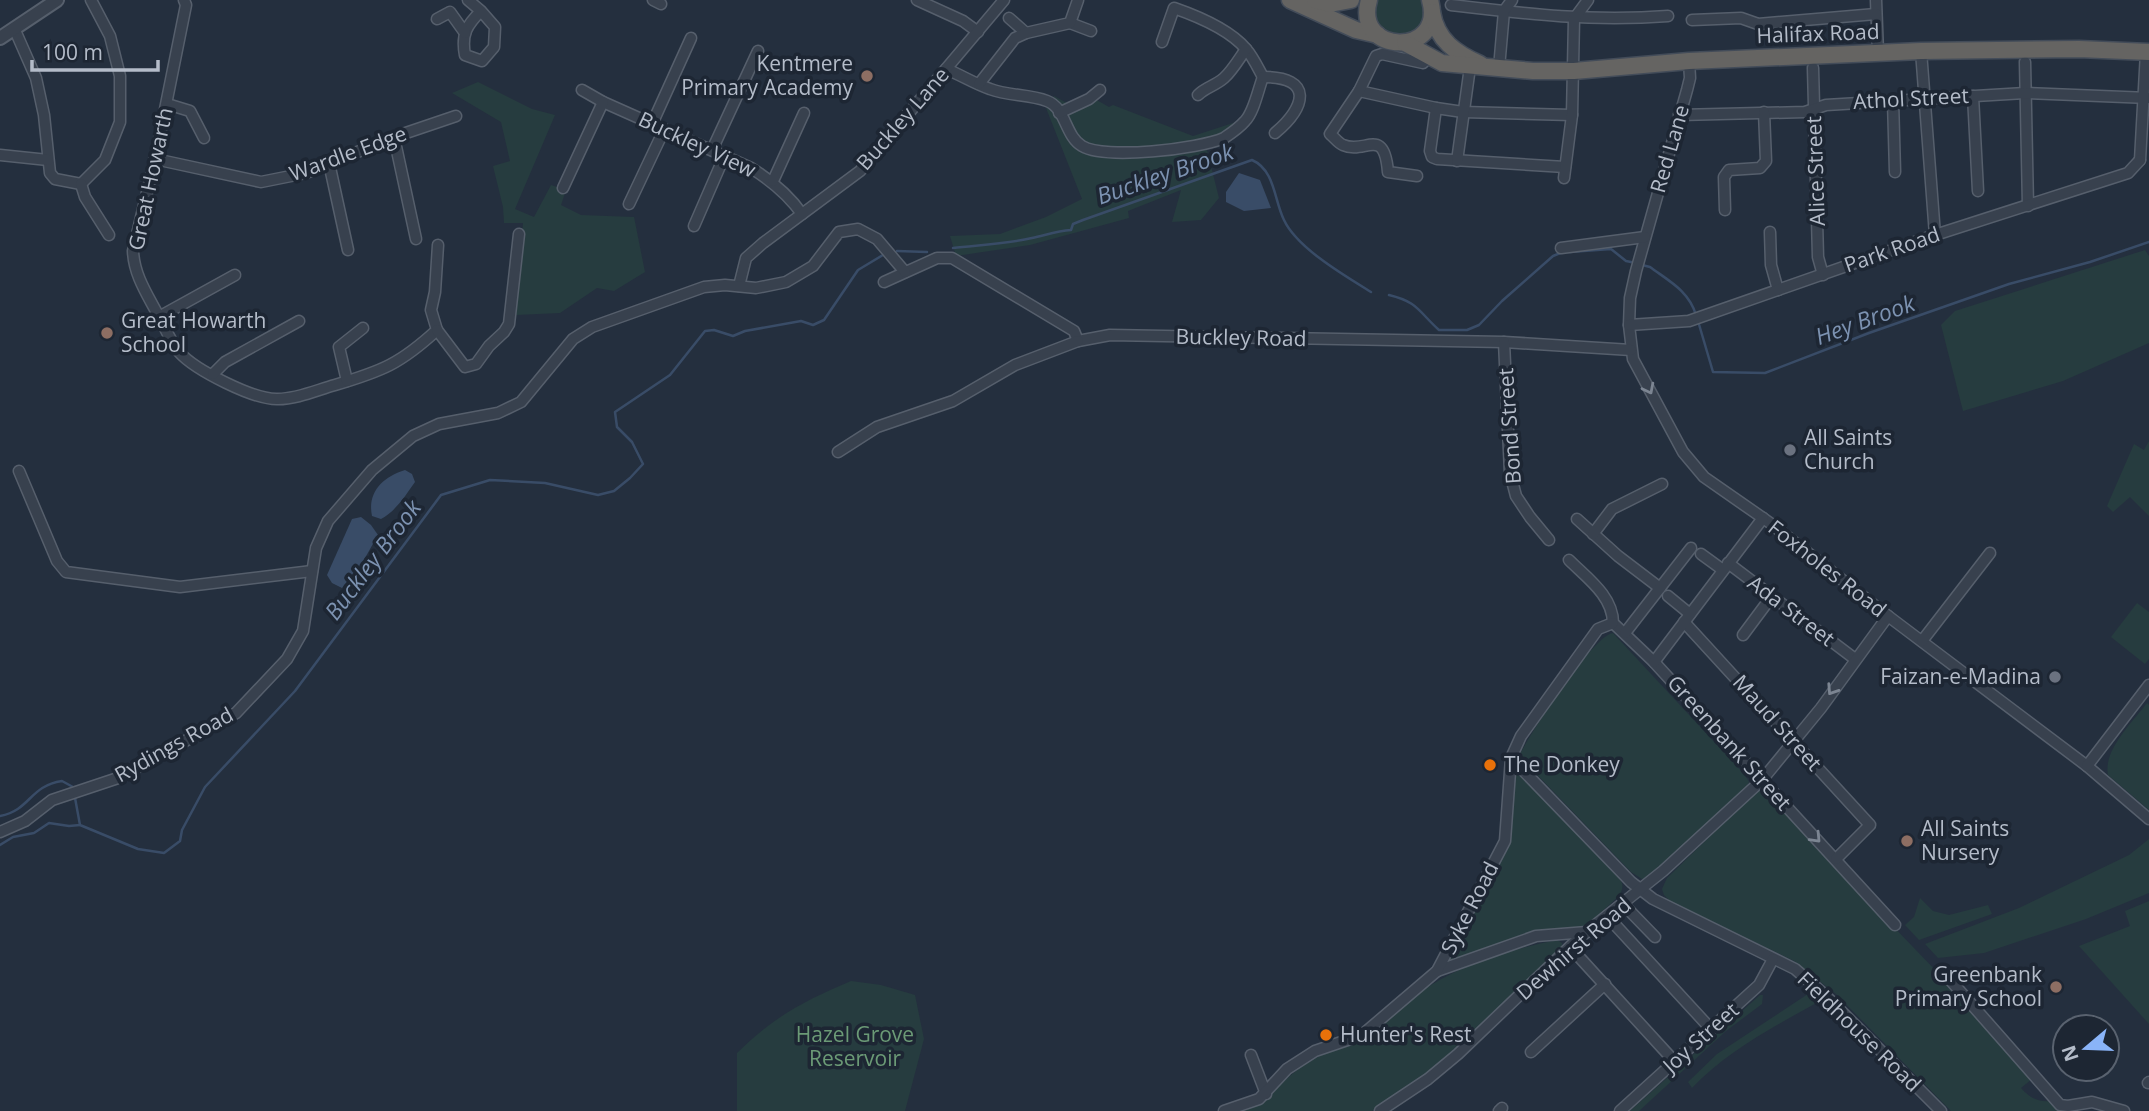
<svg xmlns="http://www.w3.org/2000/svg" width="2149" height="1111" font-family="'Open Sans',sans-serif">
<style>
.green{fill:#263c3f}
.water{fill:#394c67}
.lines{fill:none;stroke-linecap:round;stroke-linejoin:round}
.stream{stroke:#394c67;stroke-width:2.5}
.minor-casing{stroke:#565f6c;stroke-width:13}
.tertiary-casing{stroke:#565f6c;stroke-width:16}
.trunk-casing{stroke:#434c59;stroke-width:19}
.minor{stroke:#38414e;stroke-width:10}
.tertiary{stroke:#38414e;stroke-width:12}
.trunk{stroke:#656462;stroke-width:16}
.oneway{stroke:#7c8592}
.education-dot{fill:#8d6e63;stroke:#1d2633;stroke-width:2.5}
.worship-dot{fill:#6b7280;stroke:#1d2633;stroke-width:2.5}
.food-dot{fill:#e8710a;stroke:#1d2633;stroke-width:2.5}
.labels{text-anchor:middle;stroke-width:7;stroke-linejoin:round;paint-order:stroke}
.street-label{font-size:21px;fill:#b4bcc9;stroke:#1d2633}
.poi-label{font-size:21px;fill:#b4bcc9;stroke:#1d2633;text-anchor:start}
.park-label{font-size:21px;fill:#6b9a76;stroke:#1d2633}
.water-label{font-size:23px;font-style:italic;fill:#7c92b1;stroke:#1d2633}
</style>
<rect width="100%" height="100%" fill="#242f3e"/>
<!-- green -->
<g class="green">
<path d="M 1375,0 L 1423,0 L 1425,18 L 1415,32 L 1394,36 L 1379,27 L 1372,8 Z"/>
<path d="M 478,82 L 532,109 L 555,115 L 515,209 L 534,217 L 551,185 L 566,190 L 561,205 L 581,215 L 634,217 L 645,272 L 614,291 L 597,288 L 560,313 L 516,315 L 523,223 L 504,223 L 503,207 L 493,166 L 510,161 L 501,122 L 452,93 Z"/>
<path d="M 1054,96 L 1078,109 L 1095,99 L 1109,107 L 1113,105 L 1193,136 L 1236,122 L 1206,146 L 1219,198 L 1201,220 L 1172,222 L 1181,190 L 1128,211 L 1129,218 L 1030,245 L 956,256 L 950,236 L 1000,234 L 1046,217 L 1082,199 L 1046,108 Z"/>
<path d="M 2145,250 L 2149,256 L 2149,343 L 2063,381 L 1963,411 L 1941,325 L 1955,311 Z"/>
<path d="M 2149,441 L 2149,516 L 2130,497 L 2113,512 L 2107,506 L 2134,444 L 2144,450 Z"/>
<path d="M 2137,603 L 2149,612 L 2149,659 L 2145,664 L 2111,637 Z"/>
<path d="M 1613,633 L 1745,775 L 1749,782 L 1746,788 L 1651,877 L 1642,879 L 1631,872 L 1519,756 C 1529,735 1592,636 1613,633 Z"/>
<path d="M 2147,703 L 2149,705 L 2149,810 L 2108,775 C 2103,750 2132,723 2147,703 Z"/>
<path d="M 1513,766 L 1617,875 C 1623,882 1624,886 1620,895 L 1583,929 L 1445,964 L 1507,843 Z"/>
<path d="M 1760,788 L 1939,974 L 2032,1079 L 2021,1088 C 2030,1098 2037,1102 2051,1101 L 2061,1111 L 1951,1111 L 1836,994 L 1794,961 L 1670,901 L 1664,895 L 1662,889 L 1667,878 Z"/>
<path d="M 2149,839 L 2149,893 L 2086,919 L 1984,953 L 1938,958 L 1925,944 L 2019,908 L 2129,855 Z"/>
<path d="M 1920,898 L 1933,911 L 1949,915 L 1988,905 L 1992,914 L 1919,940 L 1905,925 L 1914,917 Z"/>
<path d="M 2149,901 L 2149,1024 L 2079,946 L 2130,926 L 2125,911 Z"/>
<path d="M 1557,940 L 1562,943 L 1562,947 L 1456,1049 L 1415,1082 L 1372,1111 L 1240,1111 C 1274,1100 1271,1090 1296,1071 C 1306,1063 1322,1054 1334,1050 C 1344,1047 1355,1045 1364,1040 C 1382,1030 1396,1010 1413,997 C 1455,966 1506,950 1557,940 Z"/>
<path d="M 851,981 L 881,985 L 915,995 L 924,1039 L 905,1111 L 737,1111 L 737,1053 C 773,1017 804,1001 851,981 Z"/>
<path d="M 1811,992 L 1820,1001 C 1775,1026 1728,1050 1692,1088 L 1688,1082 L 1717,1054 Z"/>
<path d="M 1760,995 L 1763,995 L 1762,1004 L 1726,1031 L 1639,1111 L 1630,1111 Z"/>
</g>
<!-- water -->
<g class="water">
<path d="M 1239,173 L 1260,180 L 1271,208 L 1244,211 L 1226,202 L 1226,192 Z"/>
<path d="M 405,470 L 412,474 L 415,482 C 405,496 396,511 381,519 L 372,516 C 367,492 383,477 405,470 Z"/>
<path d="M 361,517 L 371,525 L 378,535 L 361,565 L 342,588 L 332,583 L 327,575 L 352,519 Z"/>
</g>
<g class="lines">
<!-- stream -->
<g class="stream">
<path d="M 953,248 C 979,245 1006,244 1032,238 C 1046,235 1057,231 1071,230 L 1073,224 L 1083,220 L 1252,160 C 1275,170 1274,200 1284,220 C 1297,248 1345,276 1371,292"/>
<path d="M 897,251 L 927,252"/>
<path d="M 1570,252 L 1611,249 L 1626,261 L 1636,263"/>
<path d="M 1642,265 L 1650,267 C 1669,281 1689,291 1696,315"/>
<path d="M 1389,295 C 1418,302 1418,311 1439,330 L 1467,330 L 1479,325 L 1502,301 L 1553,256 L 1563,252"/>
<path d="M 1698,321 L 1713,372 L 1765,373 L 1869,333 L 2009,284 L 2090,262 L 2149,242"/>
<path d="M 0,816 C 31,810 29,786 62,781 L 73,787 L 80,825 L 138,849 L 164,853 L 180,841 L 182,830 L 205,787 L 295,691 L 441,495 L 490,480 L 545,483 L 598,495 L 614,491 L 630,478 L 643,464 L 632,442 L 617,427 L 615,412 L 670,375 L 705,331 L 714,330 L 733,336 L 745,331 L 801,321 L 813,325 L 824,320 L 858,270 L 883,255"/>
<path d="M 0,845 L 13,837 L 34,833 L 49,823 L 69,826 L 80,825"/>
</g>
<!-- minor casing -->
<g class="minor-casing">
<g id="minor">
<path d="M 184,0 L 186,5 L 155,159 L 133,251 C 134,275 147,294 158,315 C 165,327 170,341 179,352 C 195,370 254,400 278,399 C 297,399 317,390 335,385 C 382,371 400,364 437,330 L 431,310 L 435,292 L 438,245"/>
<path d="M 468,0 L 481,11 L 495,27 L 494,47 L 482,61 L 465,55 C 461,34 467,25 481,11"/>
<path d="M 653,0 L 661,4"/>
<path d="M 917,0 L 963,21 L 978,32"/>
<path d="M 1876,0 L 1878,53"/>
<path d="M 1451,5 C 1527,14 1592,22 1668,16"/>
<path d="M 1009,18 L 1026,33"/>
<path d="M 437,19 L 450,12 L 465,33"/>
<path d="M 1692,20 L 1741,18 L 1758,24 L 1876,14"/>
<path d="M 1070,23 L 1091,31"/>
<path d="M 14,28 L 36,78 L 44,115 L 50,173 L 55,179 L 81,184"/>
<path d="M 1162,42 L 1174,8 C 1197,16 1230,30 1246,49 C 1253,57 1258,68 1263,77"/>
<path d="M 1921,51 L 1935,235"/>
<path d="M 1689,61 L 1690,78 L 1687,90 L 1636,271 L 1630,298 L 1629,325 L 1633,359 L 1683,452 L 1704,477 L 1770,523 L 1888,616 L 2087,766 L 2149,819"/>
<path d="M 2025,62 L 2028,206"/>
<path d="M 1499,68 L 1504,11 L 1512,0"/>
<path d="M 1813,68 L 1818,257 L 1823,275"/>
<path d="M 946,69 C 961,75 975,84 990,89 C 1008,96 1029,94 1047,101 C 1066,108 1065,136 1082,146 C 1105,160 1199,149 1224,138 C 1230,134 1240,127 1245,121 C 1254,112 1258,90 1263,77"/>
<path d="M 1263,77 C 1314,77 1306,107 1275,133"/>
<path d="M 979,84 L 1015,38 L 1026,33 L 1070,23 L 1078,0"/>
<path d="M 582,90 L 603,102 L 751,168 C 772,181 788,194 802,214"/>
<path d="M 1359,91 L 1436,108 L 1463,112 L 1572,115"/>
<path d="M 1198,95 C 1206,87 1215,86 1224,78 C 1232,71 1239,59 1246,49"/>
<path d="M 1973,96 L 1978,191"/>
<path d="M 1893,100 L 1895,172"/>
<path d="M 167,104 L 190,111 L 204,138"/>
<path d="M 1436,108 L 1430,151 L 1432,157 L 1437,159 L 1565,167"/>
<path d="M 1059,113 L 1089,99 L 1100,90"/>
<path d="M 1679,115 L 1805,112 L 1826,105 L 2025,93 L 2149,98"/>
<path d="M 652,124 L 691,38"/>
<path d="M 394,137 L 416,239"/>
<path d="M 712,150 L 758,51"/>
<path d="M 0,155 L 48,160"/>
<path d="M 155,159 L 261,182 L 306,173 L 394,137 L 456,116"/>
<path d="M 2140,160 L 2146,52"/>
<path d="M 1457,161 L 1470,67"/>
<path d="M 329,163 L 348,250"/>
<path d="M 1417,176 L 1388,172 C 1384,125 1365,155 1343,145 C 1338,143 1334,137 1330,134 L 1359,91 L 1376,56 L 1382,54 L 1423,63 L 1429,56"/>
<path d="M 1564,178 L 1572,115 L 1574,19 L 1588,0"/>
<path d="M 773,181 L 804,113"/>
<path d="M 81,184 L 105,160 L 120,122 L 120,76 L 110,36 L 91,0"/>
<path d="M 81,184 L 85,197 L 109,235"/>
<path d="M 563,188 L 603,102"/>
<path d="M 629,204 L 664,130"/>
<path d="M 1725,210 L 1724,177 L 1729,170 L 1760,168 L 1766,161 L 1764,112"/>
<path d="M 694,226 L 724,157"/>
<path d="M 1770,232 L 1771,265 L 1778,290"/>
<path d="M 1561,248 L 1645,237"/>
<path d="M 884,282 L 937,258 L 952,258 L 1074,331 L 1078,341 L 1110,335 L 1504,342 L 1631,350"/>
<path d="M 739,286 L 746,258 L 763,243 L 860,171 L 1004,0"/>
<path d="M 159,317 L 235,275"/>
<path d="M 1629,325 L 1689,321 L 1935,235 L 2128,173 L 2140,160"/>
<path d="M 437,330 L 465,367 L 476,364 L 489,346 L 504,332 L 509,324 L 519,234"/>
<path d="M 1504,342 L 1510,473 L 1516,496 L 1530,517 L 1549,540"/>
<path d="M 213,374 L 225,362 L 299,321"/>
<path d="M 347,381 L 339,347 L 363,328"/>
<path d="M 838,452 L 877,427 L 953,401 L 1015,365 L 1078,341"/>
<path d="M 19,471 L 57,561 L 66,572 L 180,587 L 312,571"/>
<path d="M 1577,519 L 1618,556 L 1660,588"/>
<path d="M 1593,534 L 1612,509 L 1662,484"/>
<path d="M 1701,554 L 1723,570"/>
<path d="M 1569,560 C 1587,578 1613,596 1613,623 L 1654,662 L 1895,925"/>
<path d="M 1728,563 L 1855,659"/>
<path d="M 1668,596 L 1690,614"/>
<path d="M 1684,622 L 1870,825 L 1836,859"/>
<path d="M 1625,633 L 1691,548"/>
<path d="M 1743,635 L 1772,596"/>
<path d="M 1922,641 L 1990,553"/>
<path d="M 1654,662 L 1763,518"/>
<path d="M 1511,758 L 1631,882 L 1653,899 L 1795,969 L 1825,995 L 1941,1111"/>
<path d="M 2087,766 L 2149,685"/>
<path d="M 0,832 L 25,821 L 52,800 L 118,778 L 236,713 L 287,659 L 303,631 L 316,548 L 328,521 L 372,470 L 413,436 L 439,424 L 498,413 L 521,402 L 573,339 L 592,327 L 704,287 L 725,285 L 756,288 L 786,282 L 813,266 L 839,232 L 858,229 L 877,239 L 905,272"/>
<path d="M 1623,904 L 1655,937"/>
<path d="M 1607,916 L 1711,1029"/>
<path d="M 1570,947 L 1675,1062"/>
<path d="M 1437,971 L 1536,936 L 1587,932"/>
<path d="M 1944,973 L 2060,1105 L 2068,1106 L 2092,1102 L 2124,1111"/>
<path d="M 1531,1052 L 1605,984"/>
<path d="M 1251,1055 L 1266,1094"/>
<path d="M 2148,1083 L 2149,1082"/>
<path d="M 1224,1111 L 1259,1099 L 1287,1069 L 1315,1051 L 1362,1035 L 1437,971 L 1505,841 L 1511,758 L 1521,736 L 1598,629 L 1613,623"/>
<path d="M 1380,1111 L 1428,1079 L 1458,1054 L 1579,938 L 1663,871 L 1762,780 L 1821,708 L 1888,616"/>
<path d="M 1499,1111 L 1502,1108"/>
<path d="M 1620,1111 L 1759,985 L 1773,959"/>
</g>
</g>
<!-- tertiary casing -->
<g class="tertiary-casing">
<path id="tertiary" d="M 0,38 L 57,0"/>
</g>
<!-- trunk casing -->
<g class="trunk-casing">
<g id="trunk">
<path d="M 1290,0 L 1356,30 L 1378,35"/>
<path d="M 1315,0 L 1330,4 L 1351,0"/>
<path d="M 1369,0 C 1353,56 1446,57 1430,0"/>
<path d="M 1432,12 C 1437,41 1456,53 1480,64"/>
<path d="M 1405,43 L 1442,63 L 1533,71 L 1574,71 L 1689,61 L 1921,51 L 2079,49 L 2149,52"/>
</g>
</g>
<!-- minor -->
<use href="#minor" class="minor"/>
<!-- tertiary -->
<use href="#tertiary" class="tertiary"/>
<!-- trunk -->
<use href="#trunk" class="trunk"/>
</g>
<!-- one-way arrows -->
<defs><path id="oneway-chevron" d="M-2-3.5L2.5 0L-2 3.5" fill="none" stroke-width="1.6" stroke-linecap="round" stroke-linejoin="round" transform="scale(1.75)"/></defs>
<g class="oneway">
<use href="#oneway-chevron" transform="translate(1649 389) rotate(63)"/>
<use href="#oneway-chevron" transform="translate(1832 690) rotate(123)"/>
<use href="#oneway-chevron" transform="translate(1816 838) rotate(47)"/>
</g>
<!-- markers -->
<g class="education-dot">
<circle cx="867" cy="76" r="7"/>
<circle cx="107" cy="333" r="7"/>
<circle cx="1907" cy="841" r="7"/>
<circle cx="2056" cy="987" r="7"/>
</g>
<g class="worship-dot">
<circle cx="1790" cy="450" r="7"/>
<circle cx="2055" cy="677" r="7"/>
</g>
<g class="food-dot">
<circle cx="1490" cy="765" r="7"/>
<circle cx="1326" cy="1035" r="7"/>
</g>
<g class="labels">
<!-- street labels -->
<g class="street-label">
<text transform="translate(1818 34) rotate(-2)" y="7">Halifax Road</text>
<text transform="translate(1911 99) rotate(-3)" y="7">Athol Street</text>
<text transform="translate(903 119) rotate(-49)" y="7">Buckley Lane</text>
<text transform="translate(697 145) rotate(25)" y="7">Buckley View</text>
<text transform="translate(1670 149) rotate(-74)" y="7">Red Lane</text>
<text transform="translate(348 154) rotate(-20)" y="7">Wardle Edge</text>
<text transform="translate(1816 171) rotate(-92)" y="7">Alice Street</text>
<text transform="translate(151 179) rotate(-78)" y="7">Great Howarth</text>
<text transform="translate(1892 250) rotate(-19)" y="7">Park Road</text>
<text transform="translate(1241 338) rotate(1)" y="7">Buckley Road</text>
<text transform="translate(1510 426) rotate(-94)" y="7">Bond Street</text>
<text transform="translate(1827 569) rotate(38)" y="7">Foxholes Road</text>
<text transform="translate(1791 611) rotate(37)" y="7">Ada Street</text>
<text transform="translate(1777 723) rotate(48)" y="7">Maud Street</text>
<text transform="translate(1729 743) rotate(48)" y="7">Greenbank Street</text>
<text transform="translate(174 745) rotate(-29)" y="7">Rydings Road</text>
<text transform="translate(1470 908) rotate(-63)" y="7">Syke Road</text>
<text transform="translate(1574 949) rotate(-41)" y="7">Dewhirst Road</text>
<text transform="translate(1859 1032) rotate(44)" y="7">Fieldhouse Road</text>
<text transform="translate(1701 1038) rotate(-42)" y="7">Joy Street</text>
</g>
<!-- poi labels -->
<g class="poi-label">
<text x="853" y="71" text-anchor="end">Kentmere<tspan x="853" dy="24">Primary Academy</tspan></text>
<text x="121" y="328">Great Howarth<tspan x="121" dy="24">School</tspan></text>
<text x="1804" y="445">All Saints<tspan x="1804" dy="24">Church</tspan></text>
<text x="2041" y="684" text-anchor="end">Faizan-e-Madina</text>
<text x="1504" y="772">The Donkey</text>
<text x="1921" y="836">All Saints<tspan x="1921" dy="24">Nursery</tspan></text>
<text x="2042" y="982" text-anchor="end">Greenbank<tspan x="2042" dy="24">Primary School</tspan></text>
<text x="1340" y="1042">Hunter's Rest</text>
</g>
<!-- park labels -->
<g class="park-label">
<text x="855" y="1042">Hazel Grove<tspan x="855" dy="24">Reservoir</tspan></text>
</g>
<!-- water labels -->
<g class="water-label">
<text transform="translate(1165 174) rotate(-19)" y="8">Buckley Brook</text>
<text transform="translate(1865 320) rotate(-20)" y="8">Hey Brook</text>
<text transform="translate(373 560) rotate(-53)" y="8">Buckley Brook</text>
</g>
</g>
<!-- north arrow -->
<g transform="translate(2086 1048) rotate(251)"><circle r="33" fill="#1d2633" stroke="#59626f" stroke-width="2"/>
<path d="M0-5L12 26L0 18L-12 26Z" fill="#8ab4f8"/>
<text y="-10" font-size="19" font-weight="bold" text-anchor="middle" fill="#b4bcc9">N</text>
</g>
<!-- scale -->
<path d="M32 60v10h126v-10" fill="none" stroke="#b4bcc9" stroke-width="3.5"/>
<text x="42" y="60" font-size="21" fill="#b4bcc9" stroke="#1d2633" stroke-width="5" paint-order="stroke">100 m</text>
</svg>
